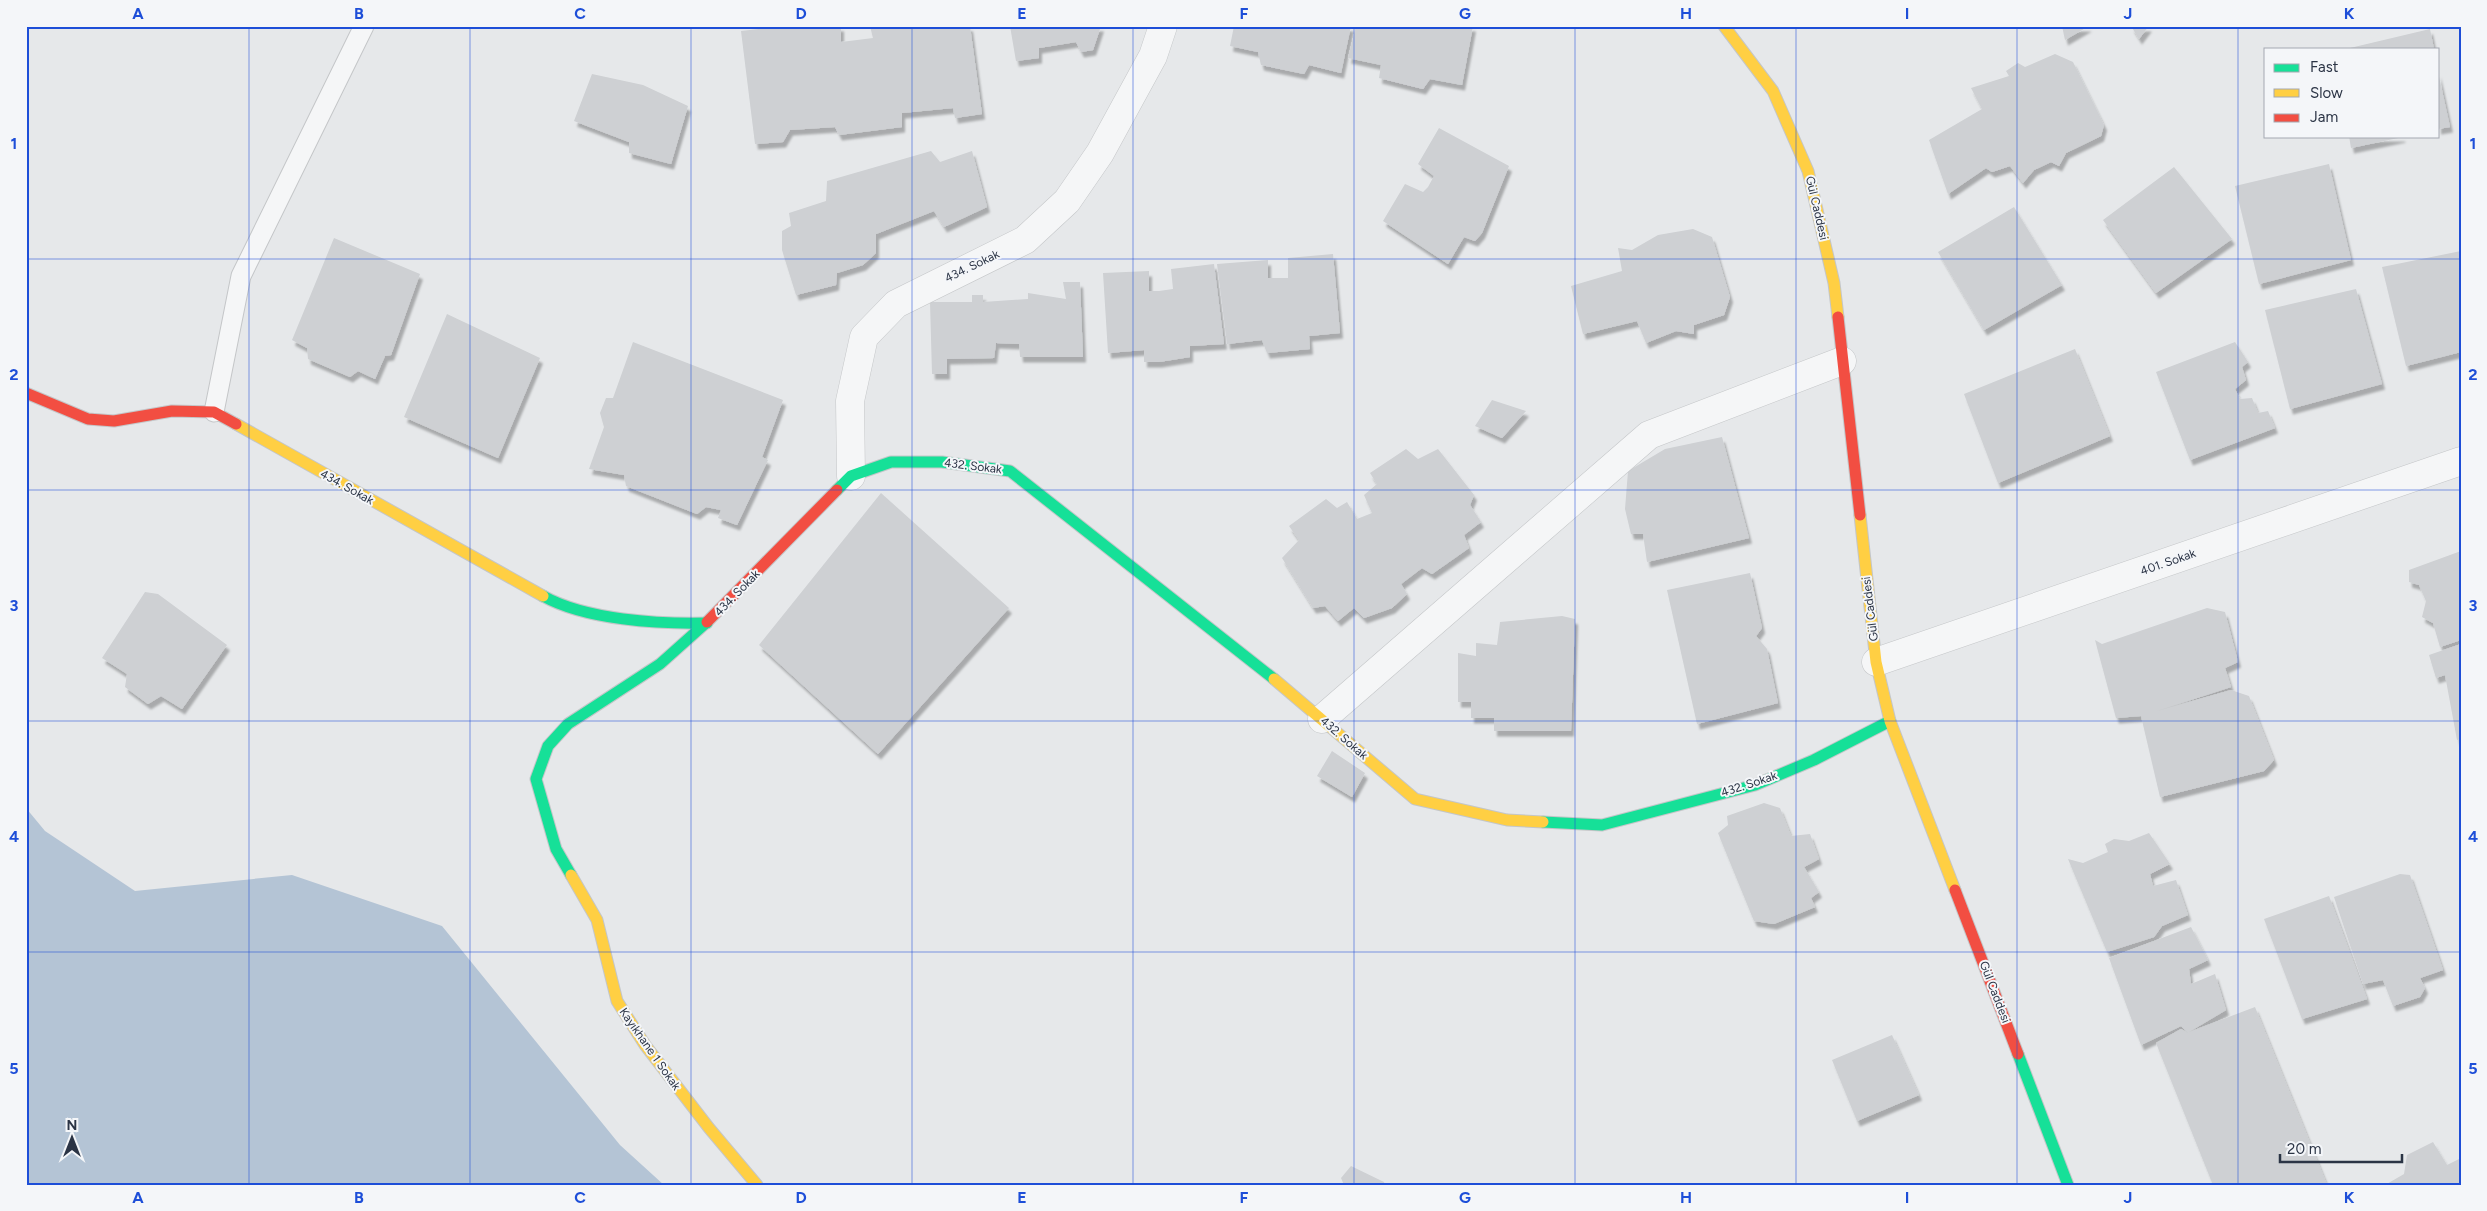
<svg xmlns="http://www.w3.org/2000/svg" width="2487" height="1211" font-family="Figtree,sans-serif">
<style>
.water{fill:#b4c4d5}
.building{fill:#ced0d3;filter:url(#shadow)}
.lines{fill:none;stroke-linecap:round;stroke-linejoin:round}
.lane-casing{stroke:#c4c6c8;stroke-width:21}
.street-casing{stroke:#c4c6c8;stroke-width:29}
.fast-casing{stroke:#c4c6c8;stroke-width:13}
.slow-casing{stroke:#c4c6c8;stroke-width:13}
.jam-casing{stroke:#c4c6c8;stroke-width:13}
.lane{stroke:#f5f6f7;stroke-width:19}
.street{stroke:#f5f6f7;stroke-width:28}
.fast{stroke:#16e098;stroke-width:11}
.slow{stroke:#ffcf43;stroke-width:11}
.jam{stroke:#f24e42;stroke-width:11}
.grid{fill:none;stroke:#1d4ed8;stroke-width:1;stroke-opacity:0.55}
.labels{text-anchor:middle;stroke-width:4;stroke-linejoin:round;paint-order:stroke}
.street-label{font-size:12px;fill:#2b3445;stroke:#f4f6f9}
.neatline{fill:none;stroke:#1d4ed8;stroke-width:2}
.grid-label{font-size:16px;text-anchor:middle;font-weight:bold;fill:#1d4ed8}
</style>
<defs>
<filter id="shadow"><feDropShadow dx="3" dy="5.5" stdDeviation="1" flood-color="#0004"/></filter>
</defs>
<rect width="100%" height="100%" fill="#e6e8ea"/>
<!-- water -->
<path class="water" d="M 26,808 L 45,831 L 135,891 L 292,875 L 442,926 L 620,1145 L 664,1185 L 26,1185 Z"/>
<!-- building -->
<g class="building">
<path d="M 784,26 L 841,26 L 841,42 L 873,38 L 870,26 L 970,26 L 982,114 L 955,118 L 953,108 L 902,113 L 902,127 L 839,135 L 835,127 L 790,130 L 783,142 L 755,144 L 741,31 Z"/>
<path d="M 1010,26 L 1101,26 L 1093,50 L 1081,52 L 1076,42 L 1039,48 L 1039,58 L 1016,61 Z"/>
<path d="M 1234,26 L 1351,26 L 1341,73 L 1309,65 L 1304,74 L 1261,65 L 1258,52 L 1230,46 Z"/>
<path d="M 1356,26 L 1473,26 L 1462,85 L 1430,79 L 1423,89 L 1379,78 L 1381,65 L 1348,58 Z"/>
<path d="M 2062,26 L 2089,26 L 2065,40 Z"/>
<path d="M 2131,26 L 2149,26 L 2139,39 Z"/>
<path d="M 2430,29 L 2434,49 L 2350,49 L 2350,48 Z"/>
<path d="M 2055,54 L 2073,62 L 2104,125 L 2101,136 L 2066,153 L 2059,166 L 2051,162 L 2034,170 L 2023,183 L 2010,166 L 1992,172 L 1986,168 L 1948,194 L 1929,140 L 1982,109 L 1971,88 L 2009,76 L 2006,71 L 2018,63 L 2025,67 Z"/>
<path d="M 2438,72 L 2450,127 L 2438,129 Z"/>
<path d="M 592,74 L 643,85 L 688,106 L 671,164 L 629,153 L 629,142 L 574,121 Z"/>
<path d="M 1439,128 L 1509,166 L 1482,233 L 1475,241 L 1464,237 L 1448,264 L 1383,221 L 1405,184 L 1423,192 L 1428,187 L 1434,176 L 1418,164 Z"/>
<path d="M 2349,136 L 2402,136 L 2403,137 L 2351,148 Z"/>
<path d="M 931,151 L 940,162 L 972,151 L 987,207 L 944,227 L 934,211 L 876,234 L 876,253 L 863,265 L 837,273 L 836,285 L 796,295 L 782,250 L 782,231 L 791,226 L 789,213 L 826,201 L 827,181 Z"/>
<path d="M 2329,164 L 2351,260 L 2259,284 L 2235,186 Z"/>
<path d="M 2174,167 L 2232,239 L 2156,293 L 2103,220 Z"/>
<path d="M 2014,207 L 2062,285 L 1984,330 L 1938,252 Z"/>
<path d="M 1693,229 L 1712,237 L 1730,297 L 1724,315 L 1694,325 L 1694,334 L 1676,331 L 1646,343 L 1637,321 L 1583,334 L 1571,286 L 1622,271 L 1618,248 L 1632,250 L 1658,235 Z"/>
<path d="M 334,238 L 420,274 L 391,355 L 385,356 L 375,379 L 358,371 L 350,377 L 308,359 L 307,348 L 292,340 Z"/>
<path d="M 2461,251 L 2461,352 L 2406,366 L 2382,267 Z"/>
<path d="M 1333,254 L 1340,333 L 1309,336 L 1310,349 L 1267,353 L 1262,340 L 1227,344 L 1217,264 L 1268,260 L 1268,278 L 1288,278 L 1288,258 Z"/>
<path d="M 1214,264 L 1224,344 L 1190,346 L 1190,357 L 1159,362 L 1144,362 L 1144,350 L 1108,353 L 1103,273 L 1149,271 L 1149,291 L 1159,291 L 1173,289 L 1171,269 Z"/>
<path d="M 1063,282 L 1080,282 L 1083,357 L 1020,357 L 1019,344 L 996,343 L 994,358 L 947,359 L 947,374 L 932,374 L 930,302 L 972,302 L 972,295 L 983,295 L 983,302 L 1028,299 L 1028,293 L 1066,299 Z"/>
<path d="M 2356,289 L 2382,384 L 2290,409 L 2265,310 Z"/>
<path d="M 447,314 L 540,358 L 498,458 L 404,417 Z"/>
<path d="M 633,342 L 783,400 L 762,457 L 768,460 L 737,525 L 718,518 L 721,510 L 706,507 L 697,514 L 626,486 L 624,475 L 589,469 L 604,427 L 600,413 L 606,398 L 613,398 Z"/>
<path d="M 2235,342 L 2248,362 L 2242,367 L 2246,380 L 2235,389 L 2240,399 L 2252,398 L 2258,413 L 2268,411 L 2275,428 L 2190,460 L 2156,372 Z"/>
<path d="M 2075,349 L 2110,436 L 1998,483 L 1964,394 Z"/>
<path d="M 1492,400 L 1526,411 L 1502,438 L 1475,426 Z"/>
<path d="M 1722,437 L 1749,538 L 1647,562 L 1643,534 L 1631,534 L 1625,509 L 1628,471 L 1665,449 Z"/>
<path d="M 1406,449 L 1418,459 L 1438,449 L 1474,495 L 1470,505 L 1481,522 L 1464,535 L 1469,548 L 1432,574 L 1422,568 L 1401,584 L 1407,594 L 1392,608 L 1364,618 L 1354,608 L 1338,621 L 1325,606 L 1313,608 L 1282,558 L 1299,540 L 1289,526 L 1326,499 L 1337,508 L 1347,502 L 1357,519 L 1372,513 L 1364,495 L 1377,484 L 1370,473 Z"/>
<path d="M 881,493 L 1009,608 L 878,754 L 759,645 Z"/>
<path d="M 2461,551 L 2461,640 L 2440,647 L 2433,623 L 2422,617 L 2426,601 L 2419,585 L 2409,582 L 2409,570 Z"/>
<path d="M 1750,573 L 1762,628 L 1756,636 L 1767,649 L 1778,703 L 1697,724 L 1667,590 Z"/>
<path d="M 145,592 L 158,594 L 227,645 L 182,709 L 161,696 L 148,704 L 125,687 L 127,674 L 102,658 Z"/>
<path d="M 2207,608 L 2225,612 L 2238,662 L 2225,668 L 2231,687 L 2157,711 L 2231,690 L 2249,696 L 2274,760 L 2264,771 L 2160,797 L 2141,716 L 2116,718 L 2095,640 L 2102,644 Z"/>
<path d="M 1562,616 L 1575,619 L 1571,731 L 1494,731 L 1494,718 L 1471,718 L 1471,702 L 1458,702 L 1458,653 L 1476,656 L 1476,643 L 1497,645 L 1500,622 Z"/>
<path d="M 2461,644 L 2461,739 L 2457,740 L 2445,675 L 2436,678 L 2429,655 Z"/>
<path d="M 1332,751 L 1365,773 L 1352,797 L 1317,776 Z"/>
<path d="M 1764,803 L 1780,808 L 1791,836 L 1810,834 L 1819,859 L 1804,867 L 1819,892 L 1811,898 L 1815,907 L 1774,924 L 1754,921 L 1718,833 L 1728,825 L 1727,816 Z"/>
<path d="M 2149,833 L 2170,864 L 2150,874 L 2153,886 L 2176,880 L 2188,915 L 2162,926 L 2154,937 L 2107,952 L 2068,859 L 2083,863 L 2108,852 L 2105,844 L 2114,839 L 2129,841 Z"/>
<path d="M 2400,874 L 2410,875 L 2443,970 L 2420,978 L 2425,988 L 2420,997 L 2393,1006 L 2383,980 L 2363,984 L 2334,897 Z"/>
<path d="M 2329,896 L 2367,999 L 2302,1019 L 2264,919 Z"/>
<path d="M 2191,927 L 2208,960 L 2189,969 L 2191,984 L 2215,974 L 2226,1010 L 2189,1032 L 2255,1007 L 2327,1185 L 2213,1185 L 2156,1043 L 2181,1029 L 2188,1033 L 2181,1026 L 2141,1045 L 2109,958 Z"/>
<path d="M 1892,1035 L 1919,1095 L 1857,1121 L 1832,1060 Z"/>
<path d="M 2433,1142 L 2447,1165 L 2461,1158 L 2461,1185 L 2385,1185 L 2404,1174 L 2407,1155 Z"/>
<path d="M 1351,1166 L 1384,1182 L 1385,1185 L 1344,1185 L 1341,1178 Z"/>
</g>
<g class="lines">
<!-- lane casing -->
<g class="lane-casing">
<path id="lane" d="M 214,412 L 241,276 L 364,26"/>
</g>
<!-- street casing -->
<g class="street-casing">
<g id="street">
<path d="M 851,476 L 850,401 L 864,337 L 896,304 L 1025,240 L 1067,201 L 1100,153 L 1153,56 L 1163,26"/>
<path d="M 1876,662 L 2461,461"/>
<path d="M 1322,719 L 1649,435 L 1842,361"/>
</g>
</g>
<!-- fast casing -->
<g class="fast-casing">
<g id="fast">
<path d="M 837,490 L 851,476 L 891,462 L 942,462 L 1010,471 L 1274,679"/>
<path d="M 543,596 C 586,620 658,624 707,623"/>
<path d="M 1543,822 L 1602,825 L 1755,785 L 1814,760 L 1890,721"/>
<path d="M 571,875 L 556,849 L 536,779 L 548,746 L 568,724 L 660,664 L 707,622"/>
<path d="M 2018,1054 L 2068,1185"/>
</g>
</g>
<!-- slow casing -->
<g class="slow-casing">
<g id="slow">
<path d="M 1724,26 L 1773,91 L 1808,171 L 1834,283 L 1838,317"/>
<path d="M 236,424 L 543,596"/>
<path d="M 1860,515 L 1876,662 L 1890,721 L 1955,890"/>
<path d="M 1274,679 L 1415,799 L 1507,820 L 1543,822"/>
<path d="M 571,875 L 597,920 L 617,1001 L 645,1045 L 709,1128 L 757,1185"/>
</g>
</g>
<!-- jam casing -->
<g class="jam-casing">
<g id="jam">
<path d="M 1838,317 L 1860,515"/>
<path d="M 26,393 L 88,419 L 114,421 L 172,411 L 214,412 L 236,424"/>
<path d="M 707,622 L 837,490"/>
<path d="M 1955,890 L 2018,1054"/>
</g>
</g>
<!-- lane -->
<use href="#lane" class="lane"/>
<!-- street -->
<use href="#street" class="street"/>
<!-- fast -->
<use href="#fast" class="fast"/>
<!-- slow -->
<use href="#slow" class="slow"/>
<!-- jam -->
<use href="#jam" class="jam"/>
</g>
<!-- grid -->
<path class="grid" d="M 249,26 L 249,1185M 470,26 L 470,1185M 691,26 L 691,1185M 912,26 L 912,1185M 1133,26 L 1133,1185M 1354,26 L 1354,1185M 1575,26 L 1575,1185M 1796,26 L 1796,1185M 2017,26 L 2017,1185M 2238,26 L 2238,1185M 26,259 L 2461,259M 26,490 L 2461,490M 26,721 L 2461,721M 26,952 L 2461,952"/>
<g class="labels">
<!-- street labels -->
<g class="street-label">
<text transform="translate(1817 208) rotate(77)" y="4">Gül Caddesi</text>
<text transform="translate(972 266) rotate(-26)" y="4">434. Sokak</text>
<text transform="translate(973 466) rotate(7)" y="4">432. Sokak</text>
<text transform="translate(347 487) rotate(29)" y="4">434. Sokak</text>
<text transform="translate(2168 562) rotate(-19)" y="4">401. Sokak</text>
<text transform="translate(737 593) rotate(-46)" y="4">434. Sokak</text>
<text transform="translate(1870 609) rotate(-97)" y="4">Gül Caddesi</text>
<text transform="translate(1344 738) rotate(41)" y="4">432. Sokak</text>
<text transform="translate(1749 784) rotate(-18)" y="4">432. Sokak</text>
<text transform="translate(1995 992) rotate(69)" y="4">Gül Caddesi</text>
<text transform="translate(650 1049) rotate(55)" y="4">Kayıkhane 1 Sokak</text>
</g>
</g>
<!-- border -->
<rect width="2487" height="1211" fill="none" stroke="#f4f6f9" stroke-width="55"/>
<!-- legend -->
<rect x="2264" y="48" width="175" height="90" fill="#f4f6f9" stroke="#a4a8b1"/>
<rect x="2274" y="64" width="25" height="8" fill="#16e098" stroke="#a4a8b1"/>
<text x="2310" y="72" font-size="15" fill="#2b3445">Fast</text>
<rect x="2274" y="89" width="25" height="8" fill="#ffcf43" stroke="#a4a8b1"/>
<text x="2310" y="98" font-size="15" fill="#2b3445">Slow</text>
<rect x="2274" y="114" width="25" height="8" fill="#f24e42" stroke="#a4a8b1"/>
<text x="2310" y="122" font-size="15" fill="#2b3445">Jam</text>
<!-- north arrow -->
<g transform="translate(72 1138)" stroke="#f4f6f9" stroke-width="4" paint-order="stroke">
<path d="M0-4L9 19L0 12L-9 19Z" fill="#2b3445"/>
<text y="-8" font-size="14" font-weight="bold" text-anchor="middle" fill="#2b3445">N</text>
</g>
<!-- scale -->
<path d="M2280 1154v8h122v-8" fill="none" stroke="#2b3445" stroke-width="2.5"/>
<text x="2287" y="1154" font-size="15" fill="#2b3445" stroke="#f4f6f9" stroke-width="4" paint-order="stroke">20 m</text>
<rect x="28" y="28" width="2432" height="1156" class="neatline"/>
<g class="grid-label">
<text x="138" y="19">A</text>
<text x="359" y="19">B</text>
<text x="580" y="19">C</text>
<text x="801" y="19">D</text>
<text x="1022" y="19">E</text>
<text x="1244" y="19">F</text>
<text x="1465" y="19">G</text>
<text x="1686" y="19">H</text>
<text x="1907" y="19">I</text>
<text x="2128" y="19">J</text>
<text x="2349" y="19">K</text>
<text x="14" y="149">1</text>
<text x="2473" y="149">1</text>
<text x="14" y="380">2</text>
<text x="2473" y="380">2</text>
<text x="14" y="611">3</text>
<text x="2473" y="611">3</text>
<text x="14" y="842">4</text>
<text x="2473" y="842">4</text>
<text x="14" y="1074">5</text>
<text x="2473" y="1074">5</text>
<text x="138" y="1203">A</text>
<text x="359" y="1203">B</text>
<text x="580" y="1203">C</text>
<text x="801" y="1203">D</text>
<text x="1022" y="1203">E</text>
<text x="1244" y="1203">F</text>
<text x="1465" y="1203">G</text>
<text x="1686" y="1203">H</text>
<text x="1907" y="1203">I</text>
<text x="2128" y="1203">J</text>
<text x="2349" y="1203">K</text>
</g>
</svg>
